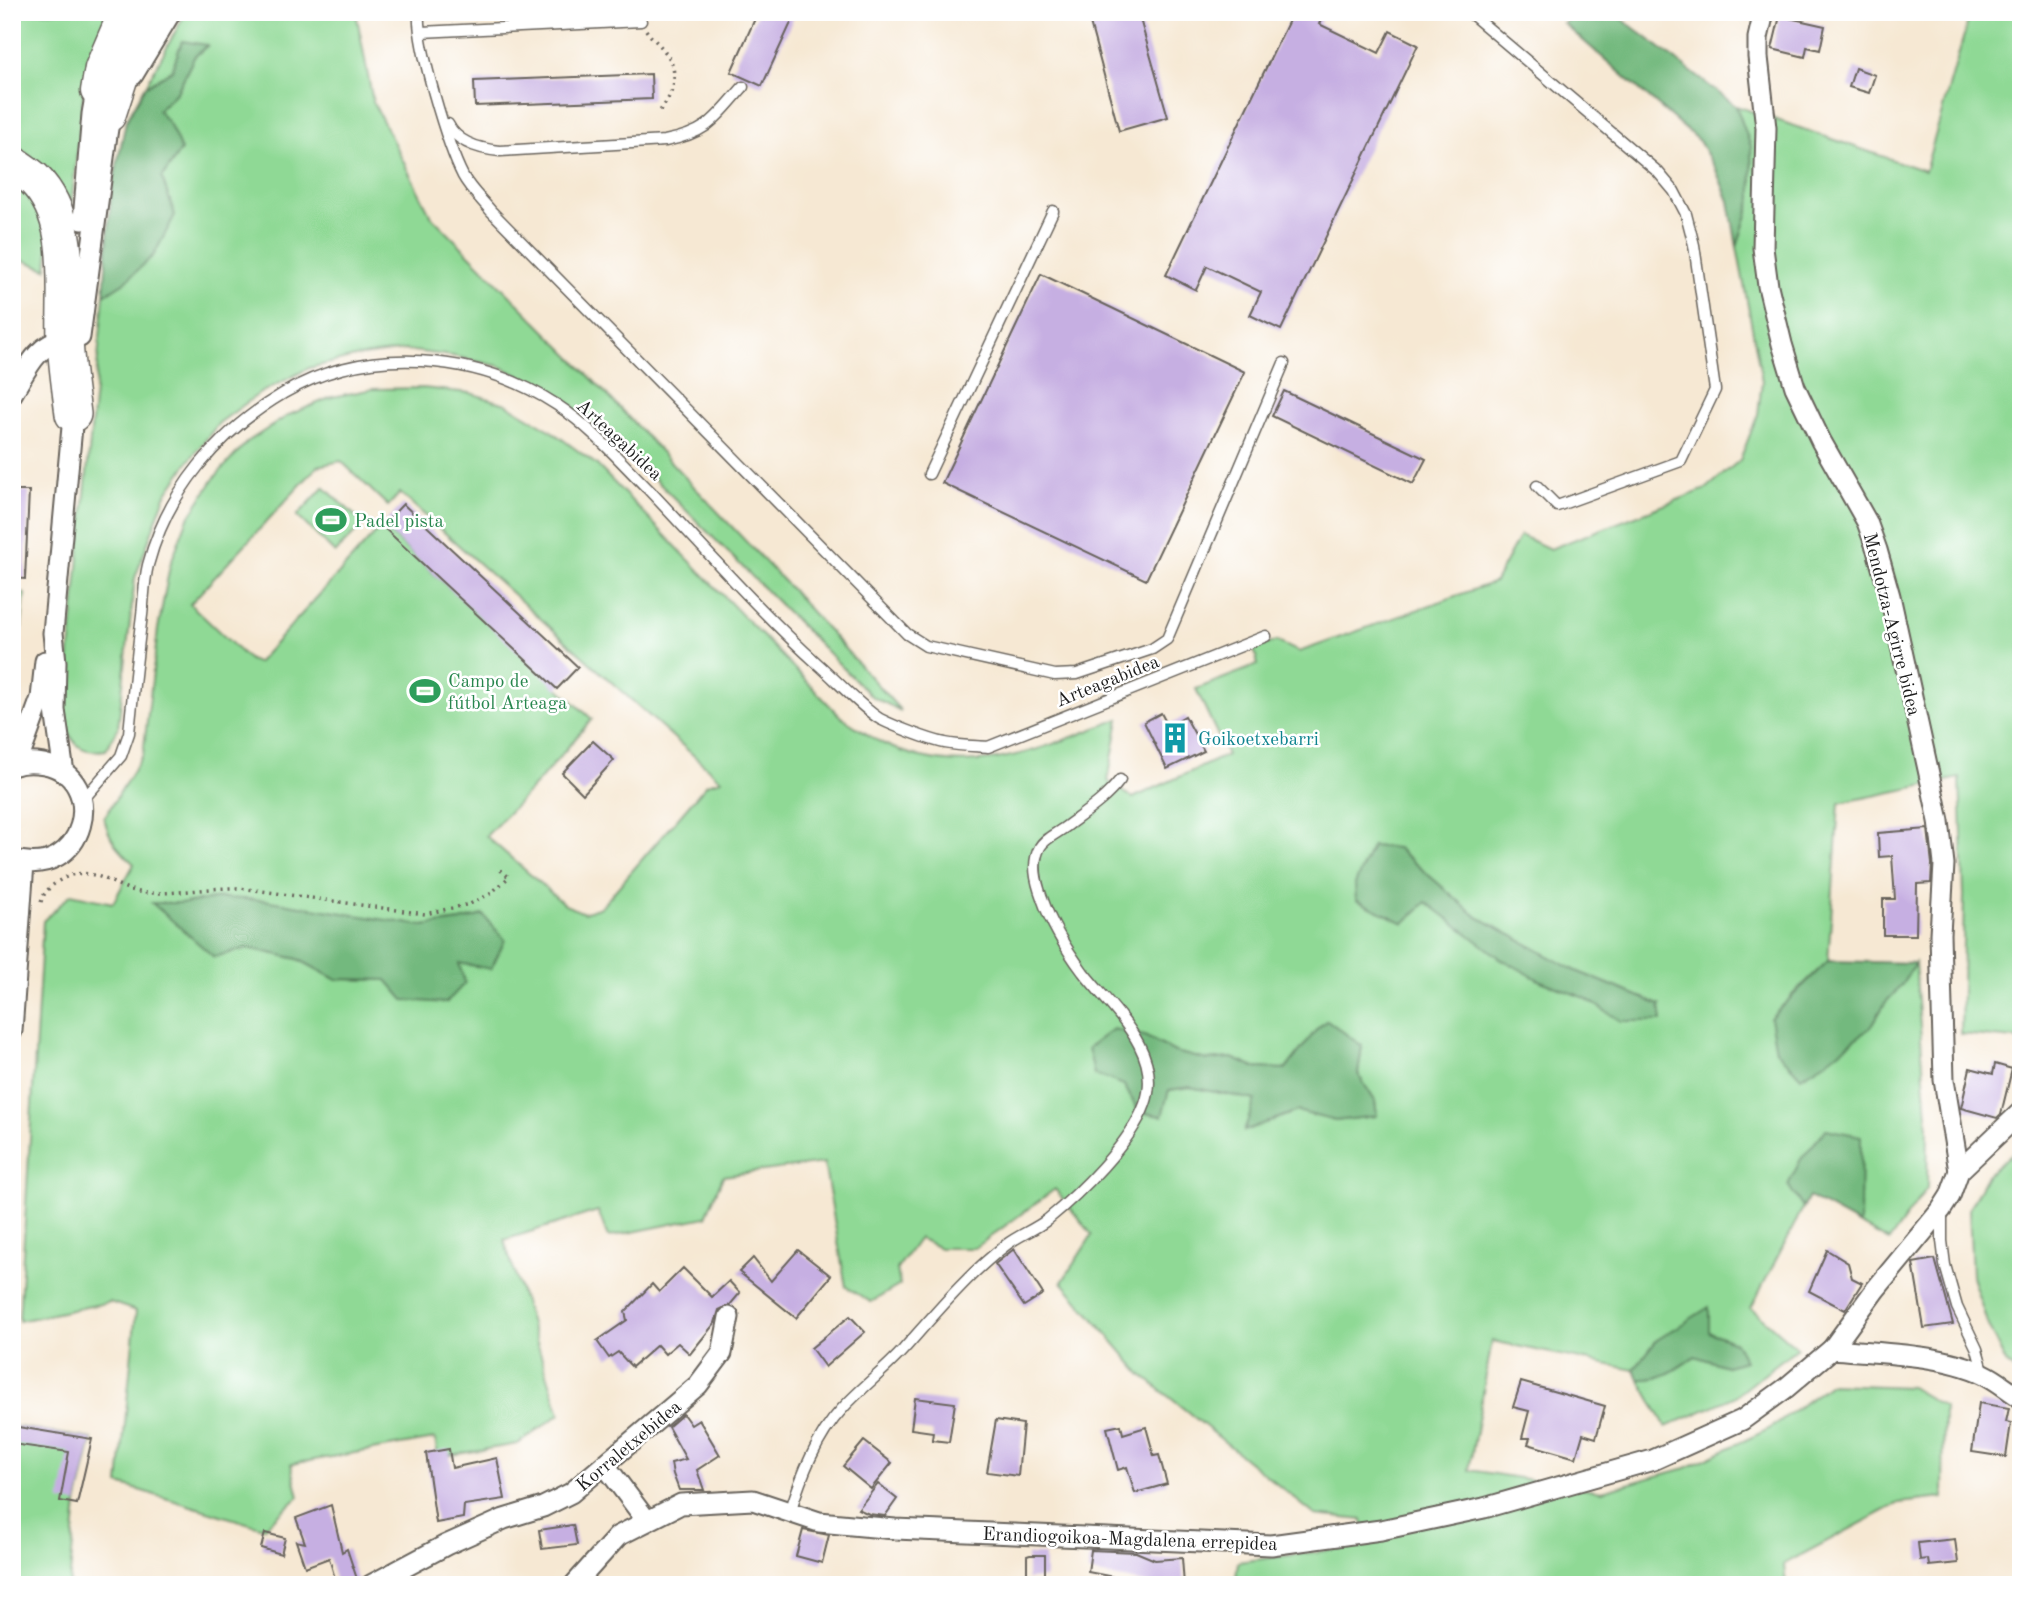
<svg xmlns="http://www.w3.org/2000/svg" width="2033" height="1597" font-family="'Old Standard TT',serif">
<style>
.green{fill:#8fd995;stroke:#567a58;stroke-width:2;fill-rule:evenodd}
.forest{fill:#73b97e;stroke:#486a4d;stroke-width:2}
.building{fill:#c6afe2}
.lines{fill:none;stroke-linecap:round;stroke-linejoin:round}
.lane-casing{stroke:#68635c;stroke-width:13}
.street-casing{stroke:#68635c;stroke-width:23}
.primary-casing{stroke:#68635c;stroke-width:33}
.highway-casing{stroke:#68635c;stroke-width:38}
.path{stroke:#68635c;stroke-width:3.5;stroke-dasharray:2 5;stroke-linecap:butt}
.lane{stroke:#fff;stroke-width:10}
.street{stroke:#fff;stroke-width:19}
.primary{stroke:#fff;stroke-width:30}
.highway{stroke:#fff;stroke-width:35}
.labels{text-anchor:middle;stroke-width:5;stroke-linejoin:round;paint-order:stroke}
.street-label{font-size:19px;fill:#1c1c1c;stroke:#fff}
.leisure-label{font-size:19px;fill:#27864d;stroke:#fff;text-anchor:start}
.culture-label{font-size:19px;fill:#0d838f;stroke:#fff;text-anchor:start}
</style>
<rect width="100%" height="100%" fill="#fff"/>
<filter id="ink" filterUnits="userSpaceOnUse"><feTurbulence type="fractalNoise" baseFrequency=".0143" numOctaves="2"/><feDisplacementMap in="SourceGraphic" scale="14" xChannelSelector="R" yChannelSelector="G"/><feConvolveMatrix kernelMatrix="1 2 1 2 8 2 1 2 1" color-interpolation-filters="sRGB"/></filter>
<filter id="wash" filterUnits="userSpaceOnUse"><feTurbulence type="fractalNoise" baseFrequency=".00686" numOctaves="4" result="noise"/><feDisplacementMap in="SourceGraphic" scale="28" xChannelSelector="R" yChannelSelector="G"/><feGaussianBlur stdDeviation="1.57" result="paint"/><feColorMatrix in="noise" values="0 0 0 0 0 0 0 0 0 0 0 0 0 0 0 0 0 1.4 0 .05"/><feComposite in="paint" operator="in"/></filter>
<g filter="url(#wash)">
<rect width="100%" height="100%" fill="#f6e8d3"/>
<!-- green -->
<g class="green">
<path d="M 12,12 L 109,12 L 86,71 L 69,225 L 40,164 L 12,143 Z"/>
<path d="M 186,12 L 356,12 L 373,102 L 431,216 L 576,362 L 789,587 L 901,711 L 871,696 L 620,444 L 548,389 L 499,366 L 452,356 L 405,350 L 355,357 L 309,368 L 260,393 L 219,423 L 189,461 L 165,496 L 135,578 L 118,728 L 106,750 C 80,754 75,745 63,724 L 104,295 L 126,281 L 162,178 L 170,126 L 158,110 L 177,92 L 194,57 L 207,46 L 182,41 L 172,70 L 145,87 Z"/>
<path d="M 1966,12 L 2021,12 L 2021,1044 L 2015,1039 L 1961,1034 L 1964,895 L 1960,778 L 1839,803 L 1828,961 L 1790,997 L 1848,1043 L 1871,1027 L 1885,1003 L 1901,986 L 1915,963 L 1928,1128 L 1927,1188 L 1889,1241 L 1860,1225 L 1860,1184 L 1789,1185 L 1803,1208 L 1751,1308 L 1797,1348 L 1734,1397 L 1666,1427 L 1639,1379 C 1661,1380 1678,1369 1695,1356 L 1726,1366 L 1735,1342 L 1709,1332 L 1657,1340 L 1634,1370 L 1492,1341 L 1469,1470 L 1602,1491 L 1686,1468 L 1769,1429 L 1830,1384 L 1910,1387 L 1944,1407 L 1943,1498 L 1899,1503 L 1784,1564 L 1786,1585 L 1235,1585 L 1238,1562 L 1369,1545 L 1362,1520 L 1315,1515 L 1142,1375 L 1062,1282 L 1092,1235 L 1055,1189 L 975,1248 L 939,1248 L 919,1238 L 897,1269 L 900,1285 L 871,1302 L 846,1287 L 824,1163 L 723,1176 L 706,1217 L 608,1237 L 598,1211 L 504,1240 L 560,1414 L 518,1444 L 438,1457 L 435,1439 L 291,1464 L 299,1497 L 263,1528 L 119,1484 L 136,1311 L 110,1302 L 19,1321 L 43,921 L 71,894 L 113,903 L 134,864 C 117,848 110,841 104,818 L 143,755 L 158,629 L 170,565 L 187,520 L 215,477 L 247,442 L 289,415 L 332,397 L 373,389 L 423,388 L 470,393 L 506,404 L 550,430 L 597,465 L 841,717 C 854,725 868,736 882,743 C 966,784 1039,750 1119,719 L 1108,781 L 1133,798 L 1227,755 L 1196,689 L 1258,665 L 1254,649 L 1276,641 L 1299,652 L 1495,582 L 1520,535 L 1550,549 L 1706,489 L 1740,460 L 1758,414 L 1762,381 L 1737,247 L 1752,198 L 1751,147 L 1736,106 L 1925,171 L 1968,21 ZM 341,461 L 388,506 L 400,493 L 721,780 L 707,784 L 601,907 L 584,913 L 565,905 L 486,836 L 539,781 L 592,719 L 382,526 L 257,663 L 249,660 L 190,604 L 318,466 ZM 1397,848 L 1476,916 L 1576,971 L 1660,1005 L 1621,1021 L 1585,998 L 1541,981 L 1426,902 ZM 222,898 L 423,926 L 461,921 L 483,915 L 459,963 L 387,980 L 335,979 L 298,959 L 248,948 L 214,957 L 154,903 L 185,903 ZM 1327,1020 L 1362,1046 L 1358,1074 L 1375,1101 L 1377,1116 L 1335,1121 L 1297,1111 L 1245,1131 L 1256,1100 L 1190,1087 L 1169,1090 L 1161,1116 L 1139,1112 L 1124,1085 L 1144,1036 L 1175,1052 L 1207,1060 L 1232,1058 L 1255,1068 L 1286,1069 L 1317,1029 Z"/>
<path d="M 12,174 L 51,228 L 47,269 L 12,256 Z"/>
<path d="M 324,487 L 364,524 L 335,553 L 297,516 Z"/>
<path d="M 12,590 L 25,594 L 21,632 L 12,631 Z"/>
<path d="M 2021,1146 L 2021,1375 L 2006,1363 L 1988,1326 L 1972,1276 L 1969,1209 L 1987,1175 Z"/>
<path d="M 12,1426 L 92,1439 L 77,1504 L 69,1585 L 12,1585 Z"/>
</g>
<!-- forest -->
<g class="forest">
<path d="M 1578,12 L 1613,12 L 1736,106 L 1751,147 L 1752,198 L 1737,247 L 1729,201 L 1716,170 L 1699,141 L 1563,23 Z"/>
<path d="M 182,41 L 207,45 L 194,57 L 177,92 L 158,110 L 170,125 L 181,150 L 162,178 L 175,215 L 154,255 L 126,281 L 104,295 L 111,194 L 126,121 L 145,87 L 172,70 Z"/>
<path d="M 1372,846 L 1397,848 L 1476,916 L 1576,971 L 1660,1005 L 1662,1021 L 1621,1021 L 1585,998 L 1541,981 L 1500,958 L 1426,902 L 1404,923 L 1356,900 L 1355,884 Z"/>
<path d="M 222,898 L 264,900 L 423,926 L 461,921 L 483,915 L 505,940 L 491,969 L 459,963 L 465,983 L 446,1003 L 404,1000 L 387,980 L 335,979 L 298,959 L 248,948 L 214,957 L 152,903 L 185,903 Z"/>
<path d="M 1828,961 L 1915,963 L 1901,986 L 1885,1003 L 1871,1027 L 1827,1061 L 1801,1077 L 1776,1050 L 1770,1018 Z"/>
<path d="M 1327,1020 L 1362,1046 L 1358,1074 L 1375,1101 L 1377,1116 L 1335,1121 L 1297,1111 L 1244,1131 L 1255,1100 L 1190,1087 L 1169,1090 L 1162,1116 L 1139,1112 L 1124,1085 L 1094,1074 L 1088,1048 L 1113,1029 L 1144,1036 L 1175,1052 L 1207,1060 L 1232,1058 L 1255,1068 L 1286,1069 L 1317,1029 Z"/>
<path d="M 1826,1129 L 1861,1136 L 1860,1225 L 1809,1197 L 1803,1208 L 1788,1185 L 1801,1159 Z"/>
<path d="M 1709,1307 L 1709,1332 L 1735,1342 L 1745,1361 L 1726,1366 L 1695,1356 C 1677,1369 1661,1381 1639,1379 L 1634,1370 L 1657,1340 Z"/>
</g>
<g id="blocks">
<!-- building -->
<g class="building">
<path d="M 758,12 L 796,12 L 762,86 L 731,72 Z"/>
<path d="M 1087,12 L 1138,12 L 1168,117 L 1119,131 Z"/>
<path d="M 1293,12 L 1325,12 L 1319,24 L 1379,53 L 1390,31 L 1418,45 L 1281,330 L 1250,315 L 1261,292 L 1207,266 L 1196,290 L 1166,275 Z"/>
<path d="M 1780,16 L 1825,26 L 1820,50 L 1807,47 L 1805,57 L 1772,49 Z"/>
<path d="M 1855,68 L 1875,75 L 1869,93 L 1849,87 Z"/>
<path d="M 651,74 L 652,99 L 475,106 L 474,81 Z"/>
<path d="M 1041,274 L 1245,372 L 1146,580 L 942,483 Z"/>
<path d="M 1284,391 L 1426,459 L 1413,484 L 1272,416 Z"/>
<path d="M 12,491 L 29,491 L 25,579 L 12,578 Z"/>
<path d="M 403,504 L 578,667 L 557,689 L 382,526 Z"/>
<path d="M 1161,713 L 1168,726 L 1185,716 L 1204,751 L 1167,769 L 1144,722 Z"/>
<path d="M 593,741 L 614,760 L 583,794 L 562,773 Z"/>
<path d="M 1928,829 L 1932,864 L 1931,883 L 1917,884 L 1916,935 L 1883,935 L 1883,899 L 1895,899 L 1892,856 L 1879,857 L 1878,833 Z"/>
<path d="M 1995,1064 L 2012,1069 L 2001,1114 L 1997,1118 L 1961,1108 L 1970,1068 L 1993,1074 Z"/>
<path d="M 1014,1249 L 1043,1294 L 1024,1306 L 995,1264 Z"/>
<path d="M 798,1250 L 831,1276 L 796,1318 L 739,1272 L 753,1258 L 771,1281 Z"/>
<path d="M 1827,1250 L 1848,1263 L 1852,1278 L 1862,1283 L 1845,1310 L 1809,1291 Z"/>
<path d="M 1935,1259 L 1953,1324 L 1924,1328 L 1913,1263 Z"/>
<path d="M 683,1268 L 712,1297 L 729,1281 L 740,1293 L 730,1305 L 719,1310 L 715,1323 L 690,1354 L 678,1343 L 665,1354 L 657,1345 L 632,1367 L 618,1352 L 609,1358 L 597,1341 L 627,1320 L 625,1312 L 652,1284 L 659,1292 Z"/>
<path d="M 850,1316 L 865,1332 L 825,1367 L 811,1348 Z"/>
<path d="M 1521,1382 L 1605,1406 L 1596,1438 L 1583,1434 L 1576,1458 L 1528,1444 L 1530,1438 L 1522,1438 L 1529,1411 L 1513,1407 Z"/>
<path d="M 915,1398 L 955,1403 L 949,1442 L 932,1440 L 933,1432 L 911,1429 Z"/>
<path d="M 1979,1403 L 2009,1408 L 2006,1422 L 2011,1423 L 2006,1457 L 1972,1452 Z"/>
<path d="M 683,1414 L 691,1425 L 699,1420 L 720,1455 L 697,1470 L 704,1490 L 679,1490 L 673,1474 L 671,1463 L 686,1459 L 668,1427 Z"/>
<path d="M 996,1420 L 1023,1424 L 1018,1476 L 987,1472 Z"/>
<path d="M 1121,1425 L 1123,1434 L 1146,1427 L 1154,1456 L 1159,1455 L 1167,1484 L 1135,1493 L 1127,1467 L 1118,1470 L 1107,1428 Z"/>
<path d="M 12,1426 L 92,1439 L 77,1504 L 60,1501 L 69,1452 L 12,1444 Z"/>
<path d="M 864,1441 L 892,1463 L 871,1489 L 843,1466 Z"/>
<path d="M 449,1449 L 452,1468 L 497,1458 L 505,1499 L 464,1505 L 463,1518 L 436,1523 L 426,1453 Z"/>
<path d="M 878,1484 L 897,1499 L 885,1516 L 869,1514 L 858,1509 Z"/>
<path d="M 331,1505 L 342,1552 L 347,1549 L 359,1585 L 337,1585 L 329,1558 L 305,1567 L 296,1541 L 305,1543 L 296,1518 Z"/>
<path d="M 573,1525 L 577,1545 L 542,1549 L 539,1530 Z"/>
<path d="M 803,1530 L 829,1535 L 822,1563 L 796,1556 Z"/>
<path d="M 265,1533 L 285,1538 L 281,1554 L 261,1548 Z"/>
<path d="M 1955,1539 L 1958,1563 L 1929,1566 L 1928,1559 L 1920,1560 L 1918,1543 Z"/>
<path d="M 1091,1550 L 1136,1552 L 1155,1560 L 1182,1558 L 1184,1585 L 1154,1585 L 1088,1572 Z"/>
<path d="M 1030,1555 L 1045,1555 L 1045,1578 L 1027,1579 L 1027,1556 Z"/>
</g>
</g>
</g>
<g filter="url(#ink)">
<use href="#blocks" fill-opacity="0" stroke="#68635c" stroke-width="2"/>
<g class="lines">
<!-- lane casing -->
<g class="lane-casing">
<g id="lane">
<path d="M 419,12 C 416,43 448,147 463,176 C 470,189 482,200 491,211 L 907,634 L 926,646 L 1055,675 L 1077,674 L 1152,649 L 1167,639 L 1284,363"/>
<path d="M 1469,12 L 1658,172 L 1674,191 L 1686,214 L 1694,245 L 1715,390 L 1681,461 L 1557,506 L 1537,486"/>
<path d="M 421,32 L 641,21"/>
<path d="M 448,124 C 457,143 480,149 500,151 L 665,141 C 708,133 715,119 743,87"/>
<path d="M 929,474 L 1053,211"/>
<path d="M 82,801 L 121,756 L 129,733 C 133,693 137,654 142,615 C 144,598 144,581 148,565 C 168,490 218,432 284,393 C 367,344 477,353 557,405 C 592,428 620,461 649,490 C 705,549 759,611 819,665 C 835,679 863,709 880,719 C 894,726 929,740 945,743 C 959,746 974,746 988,747 L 1266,636"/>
<path d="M 1942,1211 L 1942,1241 L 1945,1265 L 1957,1307 L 1977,1349 L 1984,1374"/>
<path d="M 790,1512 C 801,1477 816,1437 842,1409 C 861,1388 884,1371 903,1350 C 935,1314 967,1275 1006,1245 C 1019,1235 1034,1230 1047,1220 C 1079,1194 1131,1143 1145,1104 C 1164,1052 1111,1008 1083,972 C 1066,949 1051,924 1042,898 C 1036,882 1031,863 1040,847 C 1044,839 1057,833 1064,828 C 1084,813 1105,800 1120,780"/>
</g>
</g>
<!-- street casing -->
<g class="street-casing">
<g id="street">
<path d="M 1764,12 L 1758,38 L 1758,57 L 1766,128 L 1763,248 L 1768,286 L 1782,344 L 1795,387 L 1821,441 L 1867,522 L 1877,550 L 1890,596 L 1931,783 L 1939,821 L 1944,864 L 1940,934 L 1944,1080 L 1959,1171"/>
<path d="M 133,75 L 171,12"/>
<path d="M 83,220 L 92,114 L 96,91 L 99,83"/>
<path d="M 80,337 L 107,135 L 110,116 L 116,108"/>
<path d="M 12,394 C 26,372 36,343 65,340"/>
<path d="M 17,764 L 41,698 L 45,661"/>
<path d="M 12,766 C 22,762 33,762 44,764 C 110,777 86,883 12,859"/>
<path d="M 64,773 L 55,710 L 56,662 L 53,633 L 74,405"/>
<path d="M 12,1031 L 24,863"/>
<path d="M 1832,1349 C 1877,1353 1943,1354 1984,1374 C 1997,1380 2008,1390 2021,1398"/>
<path d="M 605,1465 L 647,1521"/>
<path d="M 371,1585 L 446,1545 L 504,1519 L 543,1507 L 571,1493 L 698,1385 L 722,1353 L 729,1317"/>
<path d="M 574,1585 L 618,1536 L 681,1504 L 753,1500 L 819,1522 L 895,1529 L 1271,1545 L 1381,1530 L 1484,1508 L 1653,1460 L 1742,1420 L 1786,1388 L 1832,1349 L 1875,1290 L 1941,1210 L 1950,1196 L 1959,1171 L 2021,1112"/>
</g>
</g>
<!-- primary casing -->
<g class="primary-casing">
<g id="primary">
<path d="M 96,91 L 100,68 L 124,12"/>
<path d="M 110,116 L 144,12"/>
</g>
</g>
<!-- highway casing -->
<g class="highway-casing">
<path id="highway" d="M 12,163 C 19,168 27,173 34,179 C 75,220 63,287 65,339 C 66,364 70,389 73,414"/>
</g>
<!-- path -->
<g class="path">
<path d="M 646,30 C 652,39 659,43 665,52 C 681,72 674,96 657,114"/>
<path d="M 41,902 C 44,891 53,884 62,879 C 95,861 116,893 149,893 C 180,894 209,887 240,888 L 425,914 L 470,904 L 490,894 L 509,877 L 499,869"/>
</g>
<!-- lane -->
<use href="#lane" class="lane"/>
<!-- street -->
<use href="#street" class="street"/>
<!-- primary -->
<use href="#primary" class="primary"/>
<!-- highway -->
<use href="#highway" class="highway"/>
</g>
</g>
<!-- icons -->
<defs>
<g id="stadium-bare" transform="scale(2.415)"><path d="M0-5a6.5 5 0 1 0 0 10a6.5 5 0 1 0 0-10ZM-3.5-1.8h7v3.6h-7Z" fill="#2e9e5b" stroke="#fff" stroke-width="2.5" paint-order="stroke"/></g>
<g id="building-bare" transform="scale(2.415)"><path d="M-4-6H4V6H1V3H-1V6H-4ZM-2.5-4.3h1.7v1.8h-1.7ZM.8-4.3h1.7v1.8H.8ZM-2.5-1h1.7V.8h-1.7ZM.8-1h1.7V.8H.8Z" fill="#0f9aa8" stroke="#fff" stroke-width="2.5" paint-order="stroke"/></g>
</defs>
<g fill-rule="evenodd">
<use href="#stadium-bare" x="331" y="520"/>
<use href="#stadium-bare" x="425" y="691"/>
<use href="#building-bare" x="1175" y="738"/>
</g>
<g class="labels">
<!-- street labels -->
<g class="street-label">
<text transform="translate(620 439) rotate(43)" y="7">Arteagabidea</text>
<text transform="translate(1893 624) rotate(76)" y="7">Mendotza-Agirre bidea</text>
<text transform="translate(1107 680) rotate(-22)" y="7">Arteagabidea</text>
<text transform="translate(628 1445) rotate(-40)" y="7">Korraletxebidea</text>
<text transform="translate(1130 1538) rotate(2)" y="7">Erandiogoikoa-Magdalena errepidea</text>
</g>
<!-- leisure labels -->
<g class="leisure-label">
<text x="354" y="527">Padel pista</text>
<text x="448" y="687">Campo de<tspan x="448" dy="22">fútbol Arteaga</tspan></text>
</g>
<!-- culture labels -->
<g class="culture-label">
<text x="1198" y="745">Goikoetxebarri</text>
</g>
</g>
<!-- margin -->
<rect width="2033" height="1597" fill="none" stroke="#fff" stroke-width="42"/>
</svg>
